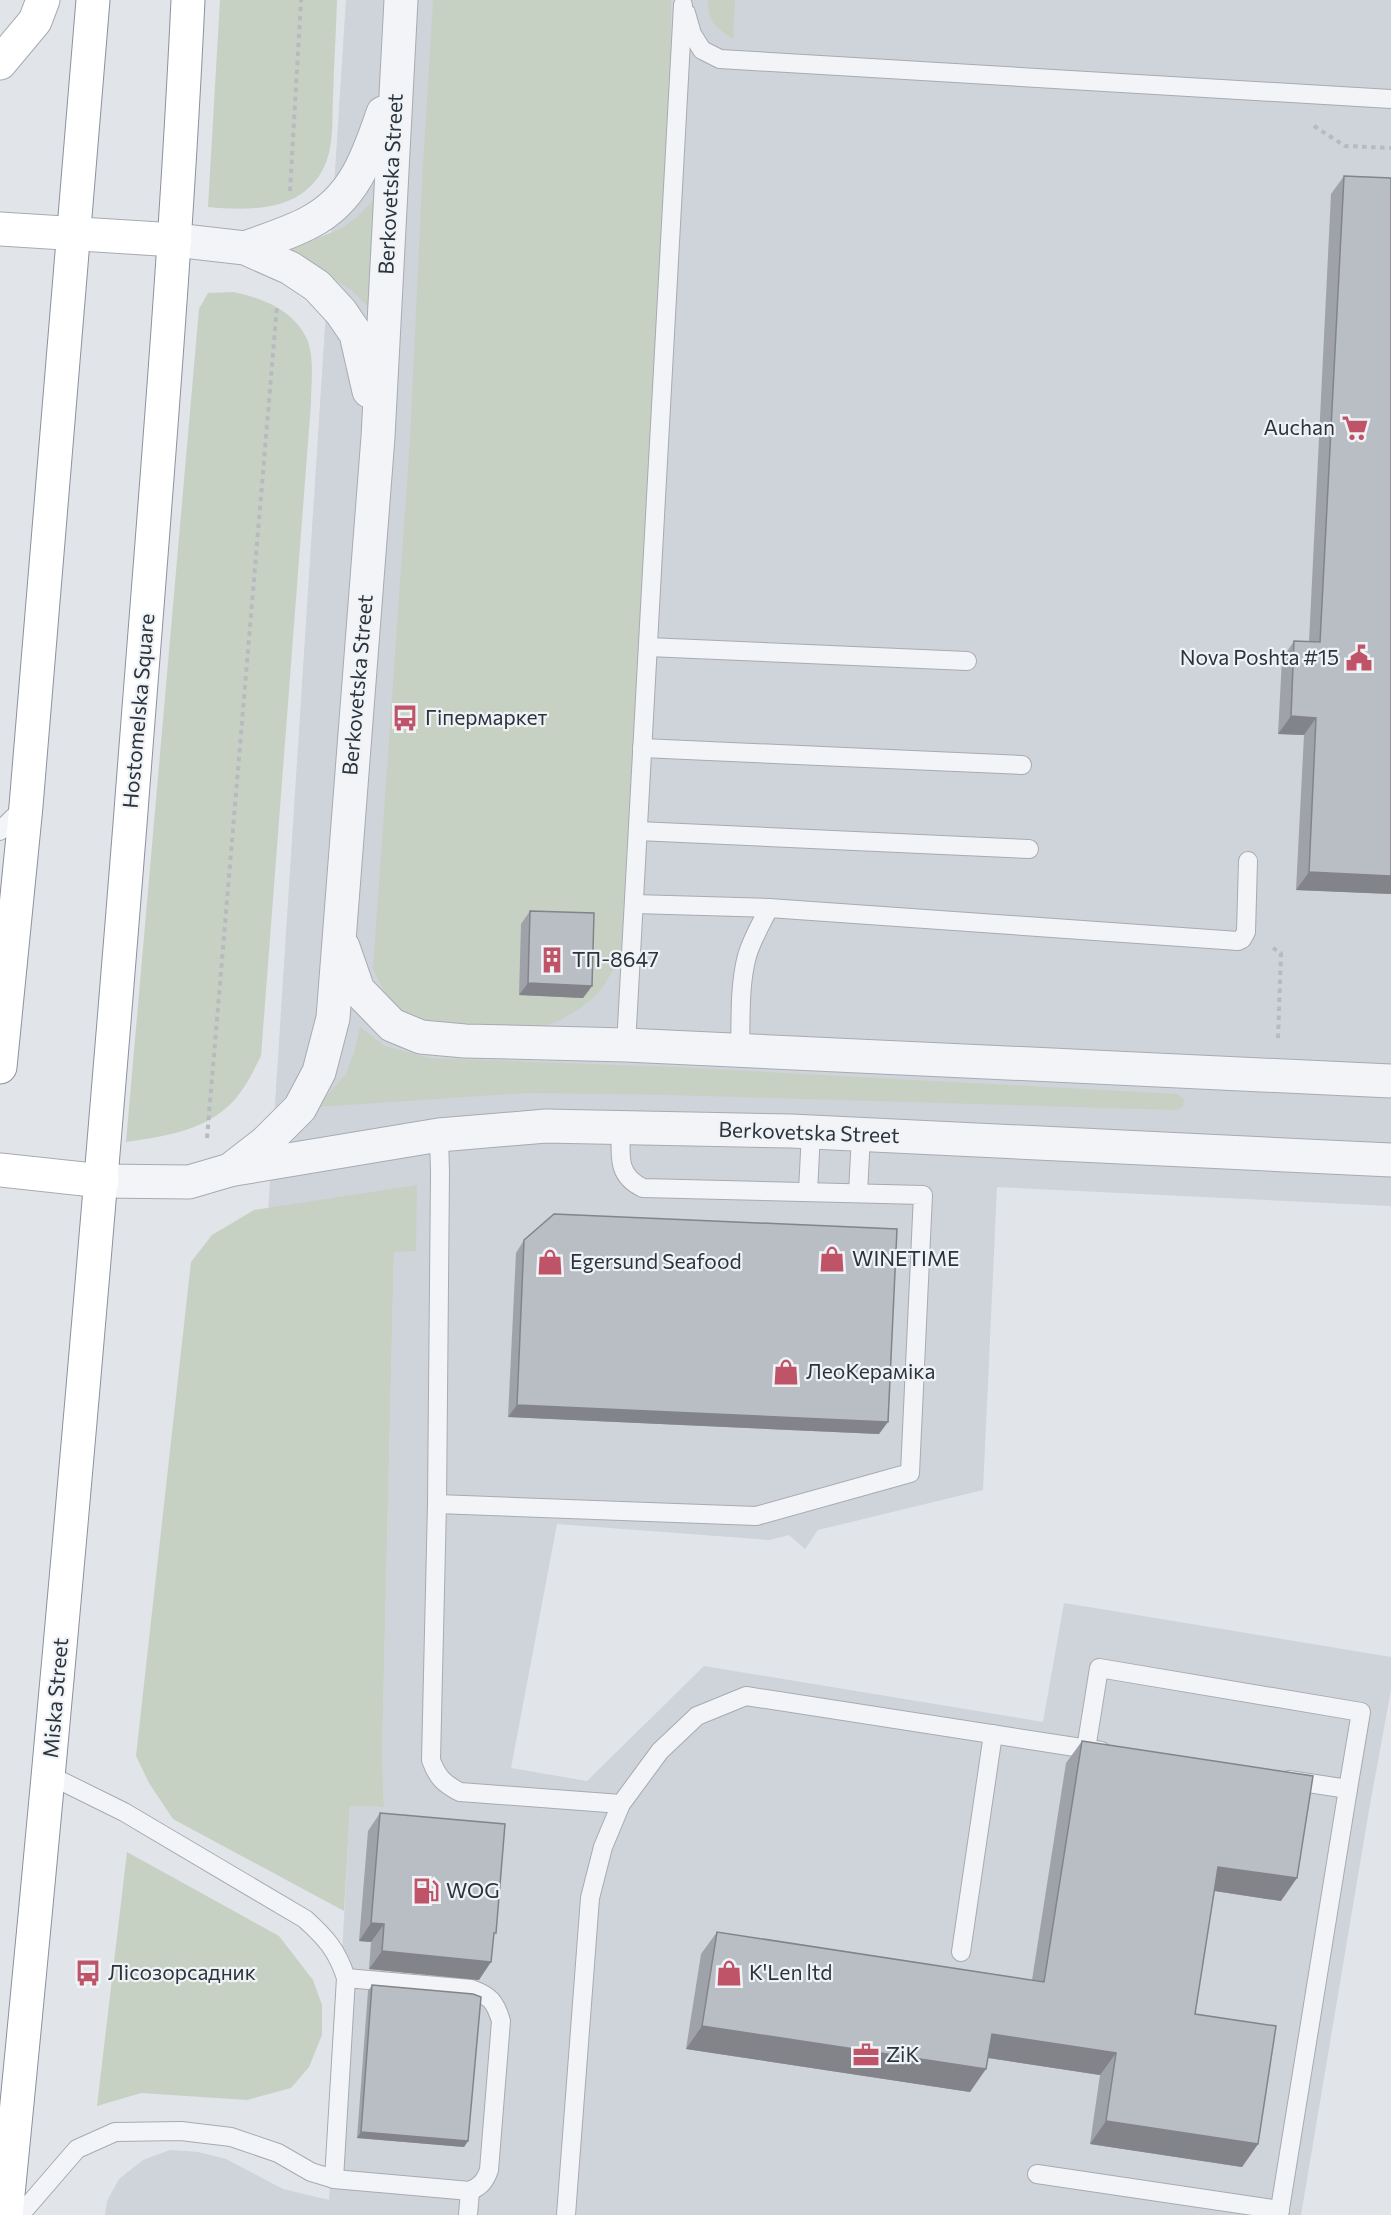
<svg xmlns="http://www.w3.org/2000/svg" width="1391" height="2215" font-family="Commissioner,sans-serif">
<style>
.built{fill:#cfd3da}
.green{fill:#c7d1c3}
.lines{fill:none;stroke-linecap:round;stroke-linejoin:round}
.lane-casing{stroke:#a7abb2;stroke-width:20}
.street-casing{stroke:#a7abb2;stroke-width:35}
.secondary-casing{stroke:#a7abb2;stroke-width:35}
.highway-casing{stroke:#8a929d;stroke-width:35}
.path{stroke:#b7bac0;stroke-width:4;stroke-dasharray:4.5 4.5;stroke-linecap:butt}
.lane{stroke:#f3f4f7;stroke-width:18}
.street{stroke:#f3f4f7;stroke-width:33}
.secondary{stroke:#fff;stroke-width:33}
.highway{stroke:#fff;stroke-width:33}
.wall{fill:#9fa3a9}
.shaded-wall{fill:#828489}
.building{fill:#b9bdc4;stroke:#828489;stroke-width:1.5}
.labels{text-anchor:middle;stroke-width:4.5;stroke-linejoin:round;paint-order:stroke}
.street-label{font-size:21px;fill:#2b333e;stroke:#f0f3f6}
.poi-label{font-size:21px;fill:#2b333e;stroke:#f0f3f6;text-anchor:start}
</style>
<rect width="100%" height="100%" fill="#e1e4e8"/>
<!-- built -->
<path class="built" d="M 346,0 L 1391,0 L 1391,1206 L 997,1187 L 983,1490 L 818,1530 L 805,1549 L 789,1535 L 769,1540 L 557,1524 L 511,1768 L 587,1781 L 704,1666 L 1043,1722 L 1064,1603 L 1391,1657 L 1391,1690 L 1369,1810 L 1301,2215 L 105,2215 L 107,2201 L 119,2179 L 143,2160 L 170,2150 L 198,2152 L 226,2159 L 283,2189 L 329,2200 L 350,1806 L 384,1807 L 382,1756 L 394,1251 L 416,1251 L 268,1213 Z"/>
<!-- green -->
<g class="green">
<path d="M 220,0 L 337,0 C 336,32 334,65 333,97 C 332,119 334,145 325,165 C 304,212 251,211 208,207 Z"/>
<path d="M 433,0 L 671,0 L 671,73 L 621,952 C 606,988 594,1003 558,1021 C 530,1035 431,1030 405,1013 C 390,1003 380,985 373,969 L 410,440 L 422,183 Z"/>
<path d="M 708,0 L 735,0 L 733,39 C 715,27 708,22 708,0 Z"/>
<path d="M 382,191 L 377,316 L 351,290 L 327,275 L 275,253 C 300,242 330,237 352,221 C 363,213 372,200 382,191 Z"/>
<path d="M 233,292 C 262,298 292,309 306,337 C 315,354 311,385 311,403 L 261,1056 C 256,1065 252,1075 246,1084 C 219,1129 173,1135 126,1142 L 199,309 L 208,293 Z"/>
<path d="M 360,1027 L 385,1046 L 429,1058 L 675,1067 L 1178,1094 L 1184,1100 L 1183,1106 L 1178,1110 L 668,1095 L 526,1093 L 317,1107 L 346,1074 L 354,1053 Z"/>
<path d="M 417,1185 L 416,1251 L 394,1252 L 382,1756 L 384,1807 L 350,1806 L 344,1911 L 173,1819 L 149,1783 L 136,1756 L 191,1262 L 212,1235 L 254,1210 Z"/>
<path d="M 127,1852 L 279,1936 L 313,1980 L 322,2005 L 322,2035 L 309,2067 L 291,2088 L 247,2100 L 141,2093 L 97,2106 Z"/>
</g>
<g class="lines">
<!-- lane casing -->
<g class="lane-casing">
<g id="lane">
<path d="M 686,13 L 692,34 L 702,50 L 720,59 L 1391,99"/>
<path d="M 648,647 L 967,661"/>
<path d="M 642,748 L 1022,765"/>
<path d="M 0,831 L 24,807"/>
<path d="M 638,831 L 1029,849"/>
<path d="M 634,904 L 769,908 L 1238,941 L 1242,939 L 1246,932 L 1248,861"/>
<path d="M 626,1045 L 683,5"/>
<path d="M 740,1051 C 741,1020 739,986 747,956 C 752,939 761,924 769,908"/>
<path d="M 439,1135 L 440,1173 L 437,1504 L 431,1760 C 437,1777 444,1784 460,1792 L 621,1804"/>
<path d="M 808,1192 L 811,1132"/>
<path d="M 858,1193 L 861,1135"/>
<path d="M 437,1504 L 756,1516 L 910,1473 L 923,1195 L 643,1188 C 615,1175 621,1153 621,1127"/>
<path d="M 1086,1749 L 1099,1668 L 1361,1712 L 1348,1789"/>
<path d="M 961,1952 L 993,1734"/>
<path d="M 1037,2174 L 1280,2210"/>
<path d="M 334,2179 L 470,2191 C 481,2186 485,2181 489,2170 L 501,2021 C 495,2001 490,1996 471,1989 L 346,1978"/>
<path d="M 20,2215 L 77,2149 L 115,2132 L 181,2131 L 231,2137 L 278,2153 L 311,2172 L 334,2179 L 346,1978 C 337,1950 326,1938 305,1919 L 124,1812 L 49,1775"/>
<path d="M 468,2215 L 470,2191"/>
<path d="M 566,2215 L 590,1898 L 603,1847 L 621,1804 L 660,1751 L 697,1716 L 746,1696 L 1101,1751"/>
<path d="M 1279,2215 L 1348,1789 L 1289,1780"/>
</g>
</g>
<!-- street casing -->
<g class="street-casing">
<g id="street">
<path d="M 175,240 L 245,248 L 290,268 L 317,286 L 341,312 L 356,334 L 369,391"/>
<path d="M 245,248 C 266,240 290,233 310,222 C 354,199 368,157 383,113"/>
<path d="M 343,947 L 358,990 L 392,1025 L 421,1037 L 465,1041 L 626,1045 L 1391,1081"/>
<path d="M 235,1169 L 439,1135 L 546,1126 L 791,1131 L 1391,1160"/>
<path d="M 102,1181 L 189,1182 L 230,1170 L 266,1142 L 300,1108 L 319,1072 L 333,1018 L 378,437 L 401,0"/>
</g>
</g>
<!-- secondary casing -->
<g class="secondary-casing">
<g id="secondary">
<path d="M 0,63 L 35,21 L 43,0"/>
<path d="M 0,229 L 175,240"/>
<path d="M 0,1170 L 102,1181"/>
</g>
</g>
<!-- highway casing -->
<g class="highway-casing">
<g id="highway">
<path d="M 0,1067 L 26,806 L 93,0"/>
<path d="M 6,2215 C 52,1752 93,1288 130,824 C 151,550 175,275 188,0"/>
</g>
</g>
<!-- path -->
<g class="path">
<path d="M 1314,126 L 1345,146 L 1391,148"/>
<path d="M 290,191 L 301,0"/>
<path d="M 1273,948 L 1281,953 L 1278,1038"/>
<path d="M 207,1138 L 277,306"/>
</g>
<!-- lane -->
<use href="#lane" class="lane"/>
<!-- street -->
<use href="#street" class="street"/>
<!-- secondary -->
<use href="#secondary" class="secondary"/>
<!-- highway -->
<use href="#highway" class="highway"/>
</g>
<!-- wall -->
<g class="wall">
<path d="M 1344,176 L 1391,178 L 1391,894 L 1296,890 L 1304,735 L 1278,734 L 1282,659 L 1294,641 L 1309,642 L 1331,194 Z"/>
<path d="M 530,911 L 592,986 L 583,998 L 519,995 L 521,924 Z"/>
<path d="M 524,1240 L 879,1434 L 508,1417 L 516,1253 Z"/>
<path d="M 1082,1741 L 1281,1901 L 1214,1891 L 1195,2014 L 1258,2144 L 1242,2167 L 1090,2144 L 1100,2075 L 988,2058 L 970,2092 L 686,2049 L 701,1954 L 717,1932 L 1032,1980 L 1066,1763 Z"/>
<path d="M 380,1813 L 493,1937 L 479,1980 L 369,1969 L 371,1942 L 359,1941 L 368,1831 Z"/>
<path d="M 372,1985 L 468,2141 L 464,2147 L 357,2138 L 368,1991 Z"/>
</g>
<!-- shaded-wall -->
<g class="shaded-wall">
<path d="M 1291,716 L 1316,718 L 1304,735 L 1278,734 Z"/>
<path d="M 1309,872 L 1391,876 L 1391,894 L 1296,890 Z"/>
<path d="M 528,983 L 592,986 L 583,998 L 519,995 Z"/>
<path d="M 517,1405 L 888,1422 L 879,1434 L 508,1417 Z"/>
<path d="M 1218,1867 L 1297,1878 L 1281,1901 L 1202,1889 Z"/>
<path d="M 371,1923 L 384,1924 L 371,1942 L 359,1941 Z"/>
<path d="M 382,1951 L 491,1962 L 479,1980 L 369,1969 Z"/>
<path d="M 702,2026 L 986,2069 L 970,2092 L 686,2049 Z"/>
<path d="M 992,2034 L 1116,2053 L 1100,2075 L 976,2056 Z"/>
<path d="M 1106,2121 L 1258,2144 L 1242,2167 L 1090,2144 Z"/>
<path d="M 361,2132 L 468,2141 L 464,2147 L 357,2138 Z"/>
</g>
<!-- building -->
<g class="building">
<path d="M 1344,176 L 1391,178 L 1391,876 L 1309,872 L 1316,718 L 1291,716 L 1294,641 L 1320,642 Z"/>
<path d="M 530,911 L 594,913 L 592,986 L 528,983 Z"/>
<path d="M 554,1214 L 897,1229 L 888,1422 L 517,1405 L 524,1240 Z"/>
<path d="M 1082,1741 L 1313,1776 L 1297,1878 L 1218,1867 L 1195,2014 L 1276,2026 L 1258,2144 L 1106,2121 L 1116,2053 L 992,2034 L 986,2069 L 702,2026 L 717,1932 L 1044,1982 Z"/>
<path d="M 380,1813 L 505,1824 L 496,1933 L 494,1933 L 491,1962 L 382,1951 L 384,1924 L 371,1923 Z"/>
<path d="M 372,1985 L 473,1994 L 481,1997 L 468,2141 L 361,2132 Z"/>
</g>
<!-- icons -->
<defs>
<g id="supermarket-bare" transform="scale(2.07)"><path d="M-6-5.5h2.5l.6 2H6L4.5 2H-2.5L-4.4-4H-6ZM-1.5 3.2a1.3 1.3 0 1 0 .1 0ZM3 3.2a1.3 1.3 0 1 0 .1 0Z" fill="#bf5468" stroke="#f0f3f6" stroke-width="2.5" paint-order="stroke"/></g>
<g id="civic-bare" transform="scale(2.07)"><path d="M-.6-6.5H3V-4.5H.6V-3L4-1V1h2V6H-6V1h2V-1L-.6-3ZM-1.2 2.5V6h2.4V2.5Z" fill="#bf5468" stroke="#f0f3f6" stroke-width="2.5" paint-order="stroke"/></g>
<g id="bus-bare" transform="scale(2.07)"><path d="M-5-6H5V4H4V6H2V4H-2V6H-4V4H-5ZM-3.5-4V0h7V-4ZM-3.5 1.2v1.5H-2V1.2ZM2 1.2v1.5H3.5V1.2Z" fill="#bf5468" stroke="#f0f3f6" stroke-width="2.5" paint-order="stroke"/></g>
<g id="building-bare" transform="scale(2.07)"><path d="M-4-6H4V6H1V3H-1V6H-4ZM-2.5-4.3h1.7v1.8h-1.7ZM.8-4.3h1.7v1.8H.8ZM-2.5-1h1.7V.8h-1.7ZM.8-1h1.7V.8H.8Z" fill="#bf5468" stroke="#f0f3f6" stroke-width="2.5" paint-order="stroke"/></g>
<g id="shop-bare" transform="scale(2.07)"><path d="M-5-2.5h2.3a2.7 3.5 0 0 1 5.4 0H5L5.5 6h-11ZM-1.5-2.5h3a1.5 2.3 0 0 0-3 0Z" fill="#bf5468" stroke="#f0f3f6" stroke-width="2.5" paint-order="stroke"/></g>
<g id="fuel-bare" transform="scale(2.07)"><path d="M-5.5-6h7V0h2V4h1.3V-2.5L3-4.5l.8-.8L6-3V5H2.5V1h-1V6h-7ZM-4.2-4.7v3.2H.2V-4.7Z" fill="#bf5468" stroke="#f0f3f6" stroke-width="2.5" paint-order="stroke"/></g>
<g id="office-bare" transform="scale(2.07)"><path d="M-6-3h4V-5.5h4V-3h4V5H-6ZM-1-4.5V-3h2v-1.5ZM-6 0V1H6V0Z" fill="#bf5468" stroke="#f0f3f6" stroke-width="2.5" paint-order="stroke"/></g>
</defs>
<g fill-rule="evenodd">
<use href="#supermarket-bare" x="1355" y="428"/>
<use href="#civic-bare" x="1359" y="658"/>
<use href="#bus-bare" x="405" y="718"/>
<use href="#building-bare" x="552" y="960"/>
<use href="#shop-bare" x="832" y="1259"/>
<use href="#shop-bare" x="550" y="1262"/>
<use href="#shop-bare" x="786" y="1372"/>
<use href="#fuel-bare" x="426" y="1891"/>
<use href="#bus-bare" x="88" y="1973"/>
<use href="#shop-bare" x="729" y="1973"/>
<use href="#office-bare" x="866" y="2055"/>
</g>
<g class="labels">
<!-- street labels -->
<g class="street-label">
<text transform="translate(391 184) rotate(-87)" y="7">Berkovetska Street</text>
<text transform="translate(358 685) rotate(-85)" y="7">Berkovetska Street</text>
<text transform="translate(139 711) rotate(-85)" y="7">Hostomelska Square</text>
<text transform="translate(809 1133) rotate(2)" y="7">Berkovetska Street</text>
<text transform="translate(56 1698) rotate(-85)" y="7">Miska Street</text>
</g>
<!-- poi labels -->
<g class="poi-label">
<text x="1335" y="435" text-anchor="end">Auchan</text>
<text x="1339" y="665" text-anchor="end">Nova Poshta #15</text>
<text x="425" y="725">Гіпермаркет</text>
<text x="572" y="967">ТП-8647</text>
<text x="852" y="1266">WINETIME</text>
<text x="570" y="1269">Egersund Seafood</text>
<text x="806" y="1379">ЛеоКераміка</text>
<text x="446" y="1898">WOG</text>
<text x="108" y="1980">Лісозорсадник</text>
<text x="749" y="1980">K'Len ltd</text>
<text x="886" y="2062">ZiK</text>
</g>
</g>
</svg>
